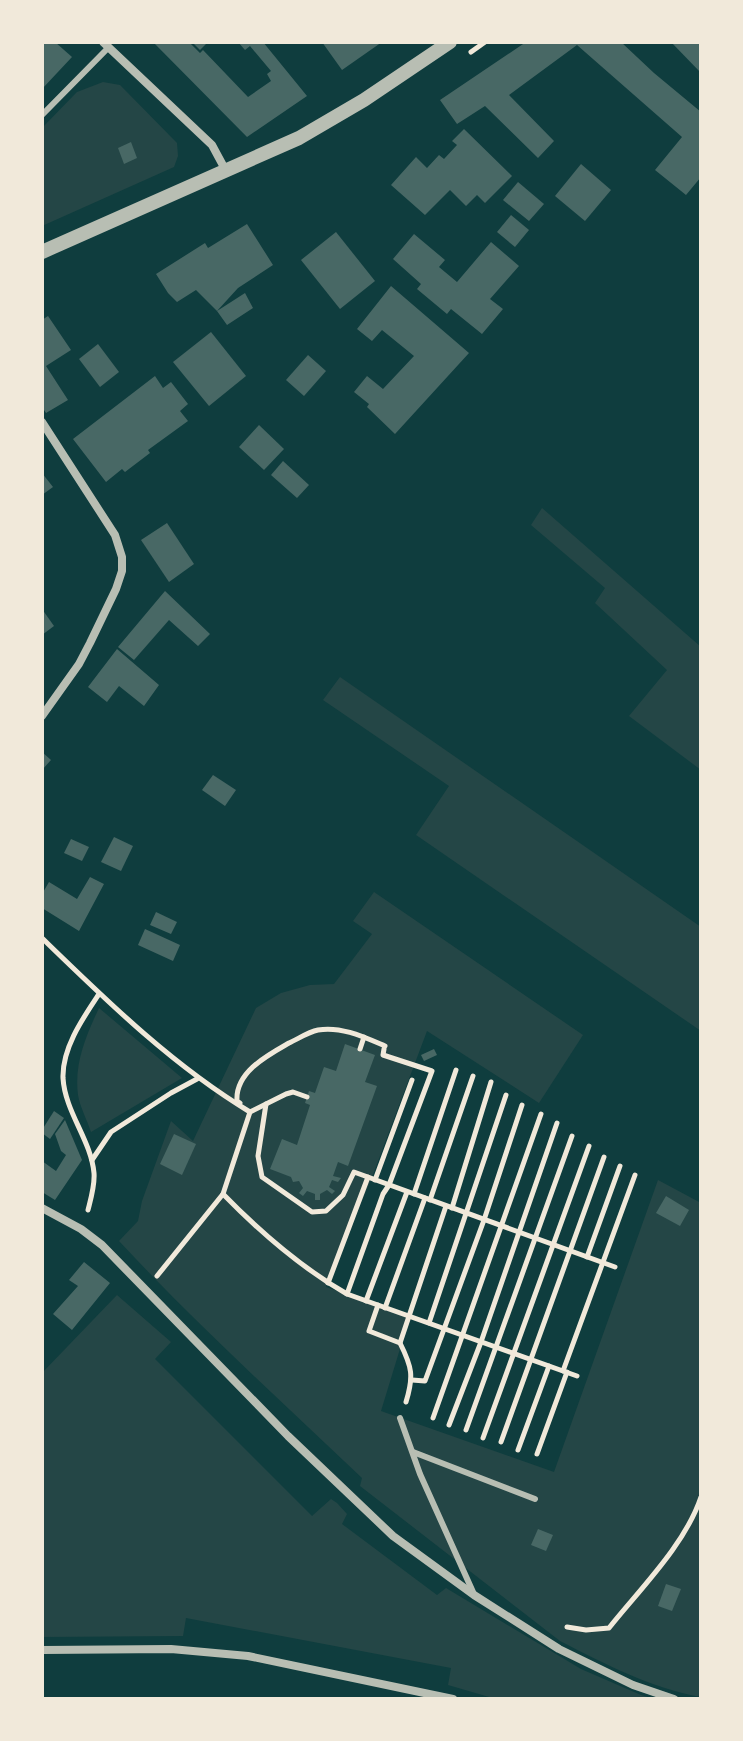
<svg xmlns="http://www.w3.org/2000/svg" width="743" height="1741" font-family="'Source Sans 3',sans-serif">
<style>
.green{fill:#244646}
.building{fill:#486865}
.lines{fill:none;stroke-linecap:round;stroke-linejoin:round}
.path{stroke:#f1e9da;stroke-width:5}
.service{stroke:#b8beb3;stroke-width:6}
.minor{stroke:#b8beb3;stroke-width:8}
.tertiary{stroke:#b8beb3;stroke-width:14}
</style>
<rect width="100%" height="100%" fill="#0f3d3e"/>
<!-- green -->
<g class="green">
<path d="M 103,82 L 120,85 L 177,143 L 178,156 L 174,167 L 42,226 L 42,128 L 77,92 Z"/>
<path d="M 542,508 L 701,647 L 701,770 L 629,716 L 667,670 L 595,603 L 605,588 L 531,525 Z"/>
<path d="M 340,677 L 701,927 L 701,1031 L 416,835 L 449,786 L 323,700 Z"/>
<path d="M 374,892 L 583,1035 L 539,1103 L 427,1031 L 374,1172 L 326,1287 L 410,1316 L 381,1411 L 554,1472 L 658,1180 L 701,1203 L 701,1697 C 651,1688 605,1664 560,1641 L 360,1486 L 362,1478 C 280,1400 196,1324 119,1241 L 138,1221 L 142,1201 L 171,1121 L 193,1141 L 256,1008 L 281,993 L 310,985 L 334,984 L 372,934 L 353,921 Z"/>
<path d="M 99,1008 L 182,1078 L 91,1132 C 87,1120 80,1107 78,1095 C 74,1063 86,1036 99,1008 Z"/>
<path d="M 117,1295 L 171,1342 L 155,1359 L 312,1516 L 331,1499 L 337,1503 L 347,1514 L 342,1524 L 437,1595 L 446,1588 L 581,1669 L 641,1695 L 654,1699 L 496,1699 L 448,1685 L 451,1668 L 186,1618 L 183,1636 L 42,1637 L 42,1373 Z"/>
</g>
<!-- building -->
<g class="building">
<path d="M 42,42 L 55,42 L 72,57 L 42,89 Z"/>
<path d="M 153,42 L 189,42 L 200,53 L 203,50 L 248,97 L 271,81 L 267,74 L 271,71 L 250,46 L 245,50 L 238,42 L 263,42 L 307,96 L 247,137 Z"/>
<path d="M 192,42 L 208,42 L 200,50 Z"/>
<path d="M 322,42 L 382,42 L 342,70 Z"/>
<path d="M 526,42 L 621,42 L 654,73 L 701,112 L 701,177 L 686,195 L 655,170 L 682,137 L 577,45 L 509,95 L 554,141 L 538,158 L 485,106 L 457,124 L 440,100 Z"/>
<path d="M 671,42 L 701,42 L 701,73 Z"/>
<path d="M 464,129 L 512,176 L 485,203 L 477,195 L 466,206 L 450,190 L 425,215 L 391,185 L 416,157 L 427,168 L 439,155 L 444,159 L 457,145 L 452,141 Z"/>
<path d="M 131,142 L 137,158 L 124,164 L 118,148 Z"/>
<path d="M 581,164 L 611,190 L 585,221 L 555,196 Z"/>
<path d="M 518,182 L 544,204 L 529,221 L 503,200 Z"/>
<path d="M 511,215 L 529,230 L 515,247 L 497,232 Z"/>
<path d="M 247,224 L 273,265 L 238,288 L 217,311 L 245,293 L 253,308 L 227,325 L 217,311 L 196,290 L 177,302 L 168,293 L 156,274 L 205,243 L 208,248 Z"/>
<path d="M 336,232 L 375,281 L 340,309 L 301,260 Z"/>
<path d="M 414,234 L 445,260 L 439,267 L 457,282 L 491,242 L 519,266 L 490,299 L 503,309 L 482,334 L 451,309 L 447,314 L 417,289 L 421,284 L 393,259 Z"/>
<path d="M 391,286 L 469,353 L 395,434 L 367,407 L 369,404 L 354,392 L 367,376 L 383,389 L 414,356 L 382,330 L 372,341 L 357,329 Z"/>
<path d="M 48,316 L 71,350 L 46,366 L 68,400 L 46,413 L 42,407 L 42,320 Z"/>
<path d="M 211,332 L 246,376 L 209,406 L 173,362 Z"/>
<path d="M 98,344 L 119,372 L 100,387 L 79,359 Z"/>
<path d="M 308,355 L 326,371 L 304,396 L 286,380 Z"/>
<path d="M 155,376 L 163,388 L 171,382 L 188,404 L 180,411 L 188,421 L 148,450 L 150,453 L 125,472 L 122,469 L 106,482 L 73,439 Z"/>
<path d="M 259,425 L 284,449 L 264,470 L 239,447 Z"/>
<path d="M 283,461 L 309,485 L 297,498 L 271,475 Z"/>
<path d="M 42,473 L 53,487 L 42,495 Z"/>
<path d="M 167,523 L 194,564 L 169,582 L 141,540 Z"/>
<path d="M 165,591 L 210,634 L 198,646 L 169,620 L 134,660 L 118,647 Z"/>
<path d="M 42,609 L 54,626 L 42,635 Z"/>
<path d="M 117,649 L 159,685 L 144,706 L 119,686 L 107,702 L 88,687 Z"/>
<path d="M 42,752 L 51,760 L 42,770 Z"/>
<path d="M 213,775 L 236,790 L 225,806 L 202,790 Z"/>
<path d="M 114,837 L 133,846 L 121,871 L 101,862 Z"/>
<path d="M 71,839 L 89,847 L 82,861 L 64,853 Z"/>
<path d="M 90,877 L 104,884 L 79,931 L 42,908 L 42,894 L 49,882 L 77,899 Z"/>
<path d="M 156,912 L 177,922 L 171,934 L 150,925 Z"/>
<path d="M 145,929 L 180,945 L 173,961 L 138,945 Z"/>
<path d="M 345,1044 L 375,1055 L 365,1082 L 377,1086 L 348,1166 L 338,1162 L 333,1176 L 341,1178 L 338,1182 L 332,1180 L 329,1187 L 335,1191 L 332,1194 L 327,1190 L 320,1194 L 320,1200 L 315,1200 L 315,1194 L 307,1191 L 303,1196 L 299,1193 L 303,1188 L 299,1181 L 293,1182 L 291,1177 L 270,1169 L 282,1139 L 297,1145 L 310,1105 L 305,1103 L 309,1091 L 315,1093 L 324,1067 L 336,1071 Z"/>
<path d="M 434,1049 L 437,1055 L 424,1061 L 421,1055 Z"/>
<path d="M 54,1111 L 64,1118 L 50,1139 L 42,1133 L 42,1130 Z"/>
<path d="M 65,1120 L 82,1160 L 55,1200 L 42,1192 L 42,1161 L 56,1171 L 66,1155 L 61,1151 L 55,1134 Z"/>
<path d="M 174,1134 L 196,1144 L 182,1175 L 160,1164 Z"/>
<path d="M 666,1196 L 689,1210 L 680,1226 L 656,1213 Z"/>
<path d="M 84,1262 L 110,1283 L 72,1330 L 53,1314 L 78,1286 L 69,1280 Z"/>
<path d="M 538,1529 L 553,1535 L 546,1551 L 531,1545 Z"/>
<path d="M 666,1584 L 681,1589 L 672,1611 L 658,1606 Z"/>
</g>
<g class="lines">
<!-- path -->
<g class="path">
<path d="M 471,52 L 485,42"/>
<path d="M 42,938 C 107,1001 172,1065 250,1112"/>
<path d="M 360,1049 L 364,1037"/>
<path d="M 240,1103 L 237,1101 C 235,1072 268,1055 289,1043 C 298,1039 308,1032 318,1030 C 341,1026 364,1037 385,1046"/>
<path d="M 266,1104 L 258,1156 L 262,1177 L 312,1212 L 326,1211 L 343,1195 L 354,1172 L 615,1267"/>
<path d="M 92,1160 L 111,1132 L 171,1093 L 197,1079"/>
<path d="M 375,1180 L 412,1080"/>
<path d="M 223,1194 C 261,1233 300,1267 347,1294 L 383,1194 L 389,1185 L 432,1071 L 383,1055 L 384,1049"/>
<path d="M 414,1194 L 456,1070"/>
<path d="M 430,1200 L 473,1076"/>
<path d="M 452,1208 L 491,1082"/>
<path d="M 88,1210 C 91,1198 95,1185 94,1173 C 91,1140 65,1112 63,1078 C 62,1048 83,1018 99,994"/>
<path d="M 587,1257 L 620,1166"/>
<path d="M 157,1276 L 223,1194 L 250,1112 L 286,1094 L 293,1092 L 307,1097"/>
<path d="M 328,1283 L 368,1177"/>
<path d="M 347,1294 L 577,1376"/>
<path d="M 366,1301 L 407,1192"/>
<path d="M 378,1305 L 369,1331 L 400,1343"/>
<path d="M 385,1308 L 425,1198"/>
<path d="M 429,1323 L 506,1095"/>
<path d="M 563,1371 L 635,1175"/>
<path d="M 412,1380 L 425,1381 L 484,1220 L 522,1105"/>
<path d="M 406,1402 C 414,1376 412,1367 400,1343 L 446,1206"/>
<path d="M 433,1418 L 541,1114"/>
<path d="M 449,1425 L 481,1342 L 557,1123"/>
<path d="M 466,1430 L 572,1136"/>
<path d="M 483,1438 L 589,1146"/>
<path d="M 501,1442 L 604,1157"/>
<path d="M 518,1450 L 549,1366"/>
<path d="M 537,1454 L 567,1372"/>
<path d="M 567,1627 L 586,1630 L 609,1628 C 640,1589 685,1545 701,1497"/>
</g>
<!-- service -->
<g class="service">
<path d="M 42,115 L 109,47"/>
<path d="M 400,1418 L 420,1474 L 473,1592"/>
<path d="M 413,1452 L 535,1499"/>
</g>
<!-- minor -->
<g class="minor">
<path d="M 103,42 L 212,145 L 226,171"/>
<path d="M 42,422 L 115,535 L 122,557 L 122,571 L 116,589 L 90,643 L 79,664 L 42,716"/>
<path d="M 42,1208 L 81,1229 L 102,1245 L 288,1436 L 393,1536 L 474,1595 L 559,1649 L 633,1685 L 674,1699"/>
<path d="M 42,1650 L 171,1649 L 248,1656 L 453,1699"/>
</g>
<!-- tertiary -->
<path class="tertiary" d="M 42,252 L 299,138 L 364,100 L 450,42"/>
</g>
<!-- border -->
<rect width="743" height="1741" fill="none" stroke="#f1e9da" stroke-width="88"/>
</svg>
